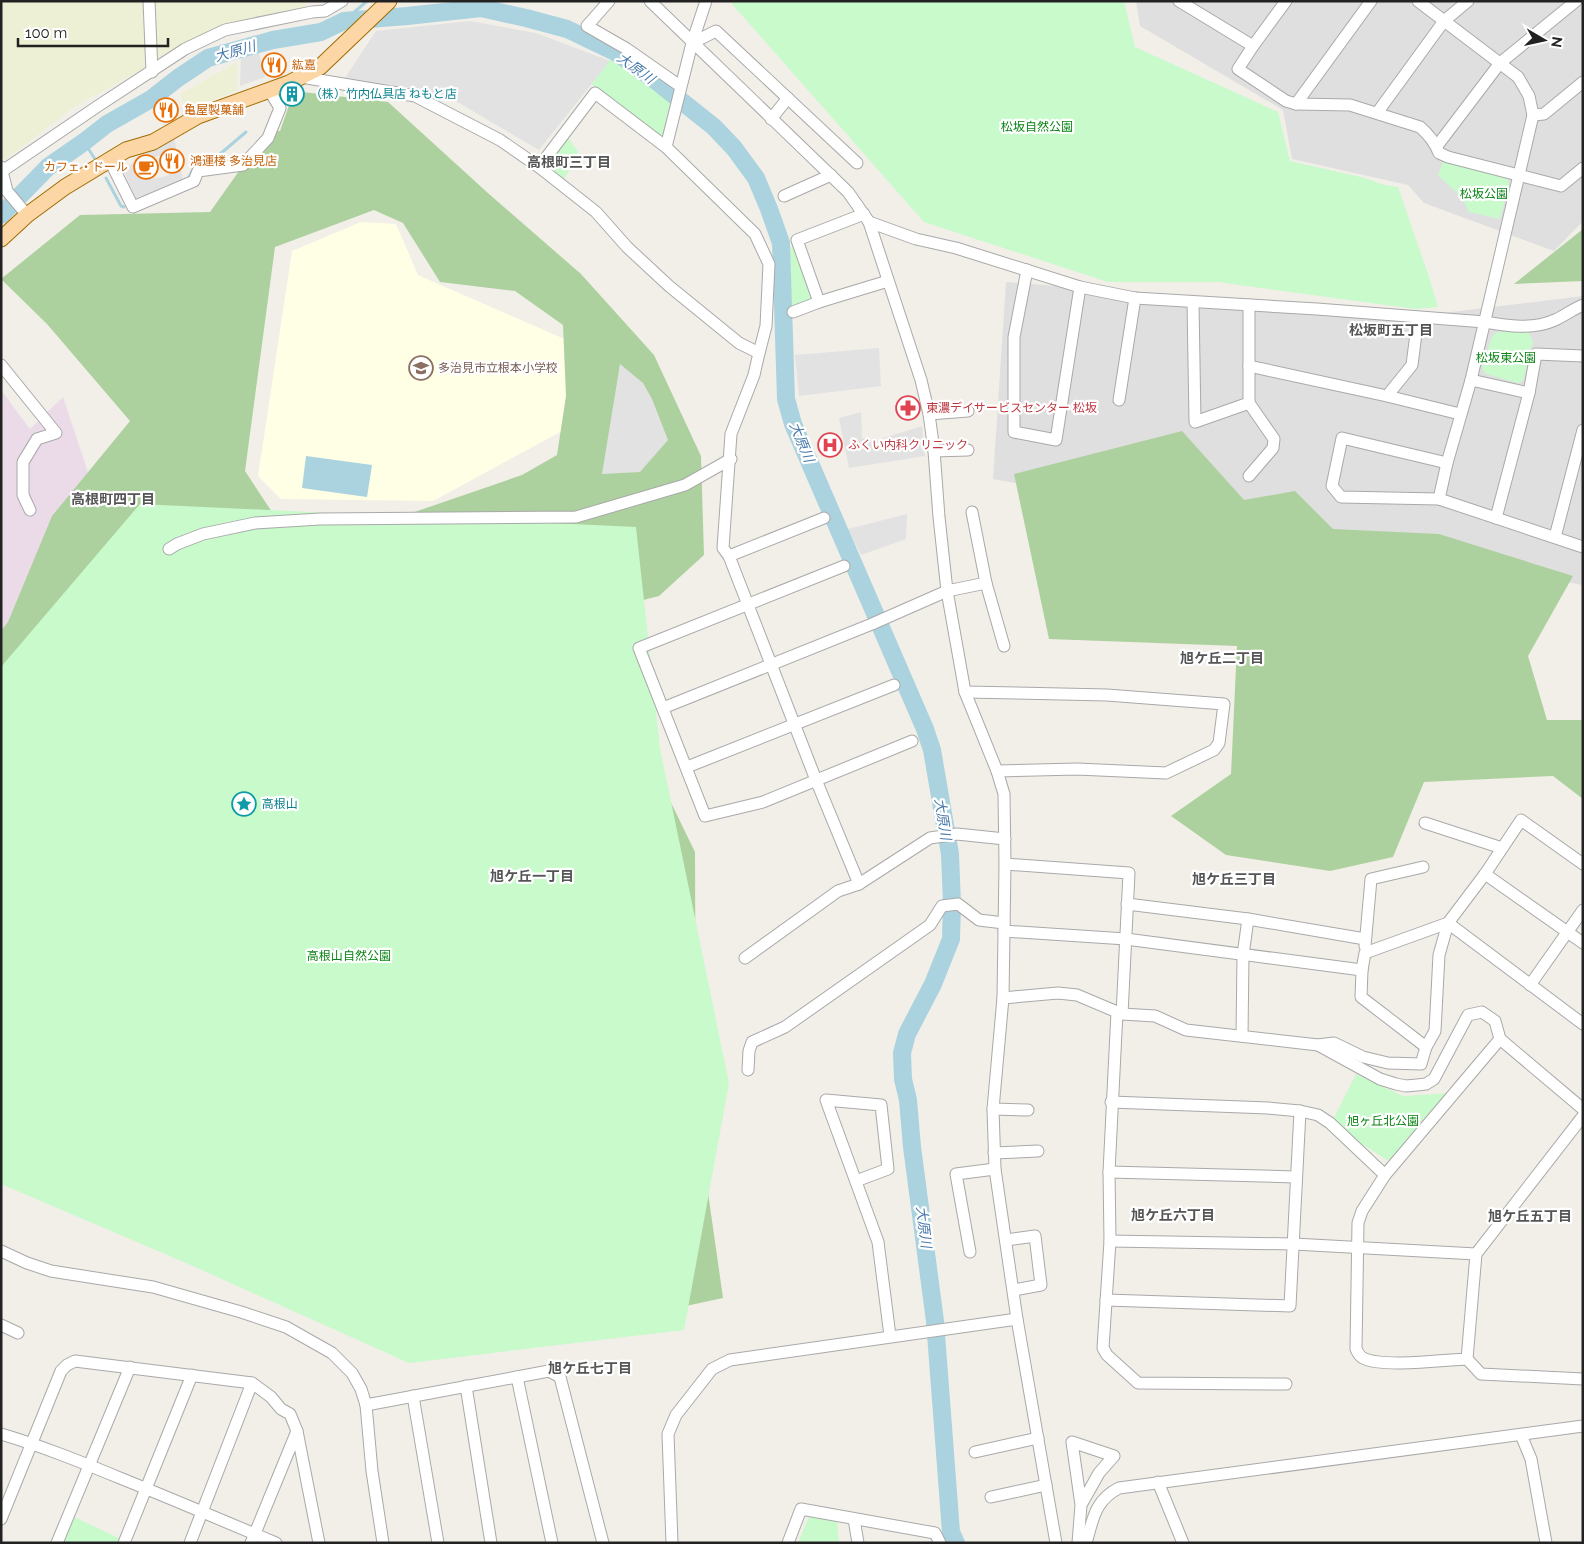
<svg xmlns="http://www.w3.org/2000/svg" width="1584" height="1544" font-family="Raleway,'Noto Sans JP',sans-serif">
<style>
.residential{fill:#e0dfdf}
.industrial{fill:#ebdbe8}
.education{fill:#ffffe5}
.farmland{fill:#eef0d5}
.forest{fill:#add19e;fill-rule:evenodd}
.park{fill:#c8facc}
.parking{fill:#e2e2e2}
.water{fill:#aad3df}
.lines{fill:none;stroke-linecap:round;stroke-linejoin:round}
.stream{stroke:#aad3df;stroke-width:3}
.river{stroke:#aad3df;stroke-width:18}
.minor-casing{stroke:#a9a9a9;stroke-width:13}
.major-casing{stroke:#a06b00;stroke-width:17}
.minor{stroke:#fff;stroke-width:11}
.major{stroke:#fcd6a4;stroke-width:15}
.labels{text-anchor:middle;stroke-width:4.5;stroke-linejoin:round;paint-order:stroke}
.food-label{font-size:12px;fill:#c56008;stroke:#fff;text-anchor:start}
.culture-label{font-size:12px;fill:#0d838f;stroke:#fff;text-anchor:start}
.park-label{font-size:12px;fill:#0c8416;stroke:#fff}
.education-label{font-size:12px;fill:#785e54;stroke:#fff;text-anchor:start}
.health-label{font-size:12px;fill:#be3a42;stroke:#fff;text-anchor:start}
.water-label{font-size:14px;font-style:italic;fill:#4a7aab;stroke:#fff}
.neighbourhood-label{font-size:14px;font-weight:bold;fill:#555;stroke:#fff}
</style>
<rect width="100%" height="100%" fill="#f2efe9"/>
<!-- residential -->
<g class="residential">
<path d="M 1136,1 L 1583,1 L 1583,221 L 1554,251 L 1424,203 L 1408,185 L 1292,159 L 1283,110 L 1140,26 Z"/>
<path d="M 1006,282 L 1427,315 L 1583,296 L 1583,585 L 993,479 Z"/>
</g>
<!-- industrial -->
<path class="industrial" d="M 1,390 L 30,429 L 63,397 L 88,472 L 1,658 Z"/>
<!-- education -->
<path class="education" d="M 361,222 L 396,224 L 418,275 L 569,341 L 564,430 L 433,501 L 281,499 L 258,476 L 292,251 Z"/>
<!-- farmland -->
<g class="farmland">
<path d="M 1,1 L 306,1 L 306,7 L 224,24 L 74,107 L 1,163 Z"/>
<path d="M 237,62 L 237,91 L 187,110 L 180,94 Z"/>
</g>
<!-- forest -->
<g class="forest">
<path d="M 294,91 L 388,102 L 489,194 L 581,274 L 654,355 L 701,456 L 704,555 L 659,596 L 612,608 L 609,675 L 695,852 L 696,1108 L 723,1298 L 518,1342 L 1,729 L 1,631 L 8,622 L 52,516 L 130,421 L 47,324 L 1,279 L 80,215 L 210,212 L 268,130 L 280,131 ZM 374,210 L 403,223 L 440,282 L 515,291 L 563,325 L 566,396 L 557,455 L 522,475 L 400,517 L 291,541 L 245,471 L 275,247 Z"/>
<path d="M 1583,229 L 1583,281 L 1514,284 Z"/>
<path d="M 1182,431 L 1244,500 L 1295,491 L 1333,529 L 1439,534 L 1573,576 L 1528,656 L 1547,720 L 1583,720 L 1583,799 L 1553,776 L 1424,782 L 1393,857 L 1330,871 L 1226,855 L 1171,816 L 1231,774 L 1237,646 L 1049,639 L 1014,474 Z"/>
</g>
<!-- park -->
<g class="park">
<path d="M 733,1 L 1124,1 L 1135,47 L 1278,112 L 1290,161 L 1365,178 L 1384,185 L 1398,187 L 1429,277 L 1438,307 L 1415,309 L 1218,282 L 1108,282 L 924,222 L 732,4 Z"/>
<path d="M 611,58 L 673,102 L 664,139 L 591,84 Z"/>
<path d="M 567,136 L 578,152 L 564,180 L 544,165 Z"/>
<path d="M 1443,162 L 1507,178 L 1509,185 L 1500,219 L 1469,212 L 1463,199 L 1438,175 Z"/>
<path d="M 792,246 L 797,249 L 815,297 L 792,309 L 790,250 Z"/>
<path d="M 1497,332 L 1528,332 L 1533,341 L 1523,381 L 1518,383 L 1486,374 L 1482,368 L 1492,337 Z"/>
<path d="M 140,504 L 636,527 L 660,748 L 729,1083 L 684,1330 L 409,1363 L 186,1263 L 1,1184 L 1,667 Z"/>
<path d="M 1356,1074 L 1403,1096 L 1451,1093 L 1394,1158 L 1387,1160 L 1362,1144 L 1333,1120 Z"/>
<path d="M 74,1517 L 119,1538 L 117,1543 L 64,1543 Z"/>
<path d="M 809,1517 L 837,1521 L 839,1543 L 798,1543 Z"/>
</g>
<!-- parking -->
<g class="parking">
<path d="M 470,21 L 536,33 L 610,61 L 539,150 L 447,96 L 343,81 L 376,31 Z"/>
<path d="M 259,53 L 265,77 L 240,86 L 241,58 Z"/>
<path d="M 174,134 L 176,149 L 138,164 L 143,180 L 163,177 L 181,170 L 183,180 L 136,198 L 123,170 Z"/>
<path d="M 879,348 L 881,386 L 799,396 L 795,355 Z"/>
<path d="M 620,364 L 643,383 L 652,399 L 668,440 L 640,472 L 602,474 Z"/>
<path d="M 861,412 L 862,438 L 871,440 L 874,437 L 877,440 L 922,426 L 925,456 L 849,468 L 839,418 Z"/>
<path d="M 907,514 L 906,539 L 861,555 L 848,529 Z"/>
</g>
<!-- water -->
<path class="water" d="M 306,456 L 372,465 L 367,497 L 302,488 Z"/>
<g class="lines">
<!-- stream -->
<g class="stream">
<path d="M 344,21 L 367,1"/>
<path d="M 84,142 L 95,159"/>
<path d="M 206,166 L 246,132"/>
<path d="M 106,178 L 121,206 L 124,207"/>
<path d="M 188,179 L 196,164 L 199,167"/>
</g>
<!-- river -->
<path class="river" d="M 1,215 L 48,167 L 84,142 L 107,124 L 151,99 L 178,78 L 208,58 L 273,40 L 321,32 L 344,21 L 407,16 L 481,8 L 526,18 L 567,29 L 617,53 L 655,80 L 714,127 L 734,148 L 756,178 L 769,209 L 781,243 L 786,399 L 793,424 L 925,729 L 932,750 L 950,854 L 952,904 L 951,939 L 933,984 L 907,1034 L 902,1053 L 903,1079 L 908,1100 L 912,1147 L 935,1321 L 951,1532 L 956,1543"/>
<!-- minor casing -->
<g class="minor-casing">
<g id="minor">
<path d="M 149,1 L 152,72"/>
<path d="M 609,1 L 587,26 L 627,49 L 680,86"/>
<path d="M 650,1 L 848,192 L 869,222 L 921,380 L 929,414 L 934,451 L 939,517 L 947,591 L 965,692 L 997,771 L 1004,794 L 1005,864 L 1003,998 L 993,1109 L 995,1169 L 1017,1319 L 1056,1543"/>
<path d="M 1179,1 L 1253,46"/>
<path d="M 1286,1 L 1253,46 L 1238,69 L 1286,101 L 1296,104 L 1350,105 L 1420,127 C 1428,134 1435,142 1439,153 L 1448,157 L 1561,186 L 1583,168"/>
<path d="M 1418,1 L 1518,77 L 1529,96 L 1533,115 L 1471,380 L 1447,463 L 1439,499"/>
<path d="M 692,43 L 716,31 L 857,163"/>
<path d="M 301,77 L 415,96 L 500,140 L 539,167 L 596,212 L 627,247 L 669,286 L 739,343 L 759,353 L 754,375 L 731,434 L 723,548 L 729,556 L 816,780 L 859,884 L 930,838 L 957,834 L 1005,839"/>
<path d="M 1296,104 L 1371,1"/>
<path d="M 1377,113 L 1444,21 L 1468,1"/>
<path d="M 1533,115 L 1544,114 L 1583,82"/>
<path d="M 771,119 L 788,98"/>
<path d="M 1437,146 L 1500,63 L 1576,1"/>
<path d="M 666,147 L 755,234 L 769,264 L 766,326 L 759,353"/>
<path d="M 110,161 L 133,207 L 194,181 L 198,171 L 243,165 L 268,138 L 280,108 L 269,90"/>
<path d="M 1,167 L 7,191 L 27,215"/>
<path d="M 539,167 L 595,93 L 666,147 L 692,43 L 706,1"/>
<path d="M 1,172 L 98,106 L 185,49 L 225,30 L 312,12 L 325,11 L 342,1"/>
<path d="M 784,196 L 831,175"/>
<path d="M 864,214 L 797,240 L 819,302 L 888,281"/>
<path d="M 869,222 L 916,239 L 956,248 L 1080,287 L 1135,298 L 1317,309 L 1485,322 C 1507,326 1533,330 1555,320 C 1564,316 1573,309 1583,305"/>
<path d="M 1027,270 L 1014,337 L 1014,432 L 1056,440 L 1080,287"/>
<path d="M 1193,302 L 1195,422 L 1249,403 L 1249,305"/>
<path d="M 793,312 L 819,302"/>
<path d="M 1,365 L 56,433 L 37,439 L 23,462 L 23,495 L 30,510"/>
<path d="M 1249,366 L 1387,396 L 1412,365 L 1418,318"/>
<path d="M 1471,380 L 1529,393"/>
<path d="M 1387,396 L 1460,414"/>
<path d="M 1119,400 L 1135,298"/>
<path d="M 1249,403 L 1274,439 L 1273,448 L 1249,476"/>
<path d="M 929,414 L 968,411"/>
<path d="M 934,451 L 968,450"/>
<path d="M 1447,463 L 1342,438 L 1332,486 L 1341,497 L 1439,499 L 1583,547"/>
<path d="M 972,512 L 986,583 L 1004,646"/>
<path d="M 1496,518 L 1529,393 L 1536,354 L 1583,356"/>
<path d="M 1555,537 L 1583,430"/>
<path d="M 169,549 L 177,544 L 203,534 L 255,523 L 320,519 L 576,517 L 685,485 L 731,459"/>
<path d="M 729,556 L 824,518"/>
<path d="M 844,566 L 639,648 L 705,816 L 763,802 L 912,741"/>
<path d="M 965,692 L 1107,695 L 1224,704 L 1219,743 L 1214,750 L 1166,773 L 1077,769 L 997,771"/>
<path d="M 663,708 L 872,624 L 947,591 L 986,583"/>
<path d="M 687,767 L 894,685"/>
<path d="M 1425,823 L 1502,848"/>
<path d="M 1005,864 L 1129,873 L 1122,1014"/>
<path d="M 1485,874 L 1583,943"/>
<path d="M 1127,904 L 1248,919 L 1365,939"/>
<path d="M 1004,931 L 1126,939 L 1362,970 L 1365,953 L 1448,923 L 1485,874 L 1521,820 L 1583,864"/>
<path d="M 1365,946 L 1371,879 L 1423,867"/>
<path d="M 745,958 L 838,891 L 859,884"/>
<path d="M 1362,970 L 1361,997 L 1426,1047"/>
<path d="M 1530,985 L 1583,910"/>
<path d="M 1003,998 L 1058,993 L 1077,995 L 1122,1014 L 1155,1016 L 1186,1030 L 1318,1045 L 1380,1079 L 1396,1084 L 1406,1086 L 1417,1085 L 1426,1084 L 1434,1079 L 1468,1015 L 1482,1012 L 1495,1021 L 1500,1039 L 1583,1109"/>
<path d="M 1117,1012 L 1109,1172 L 1110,1241 L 1103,1348 L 1107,1355 L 1138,1383 L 1286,1384"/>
<path d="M 1242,1036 L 1243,955 L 1248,919"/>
<path d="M 1318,1045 L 1334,1043 L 1363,1057 L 1388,1063 L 1421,1064 L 1426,1047 L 1435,1031 L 1439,955 L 1448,923 L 1583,1024"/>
<path d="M 748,1070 L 749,1051 L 752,1042 L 785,1027 L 930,925 L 942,906 L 958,904 L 979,920 L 1004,923"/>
<path d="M 1111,1102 L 1268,1108 L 1300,1111 L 1318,1115 L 1330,1123 L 1385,1175 L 1500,1039"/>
<path d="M 993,1109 L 1028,1110"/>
<path d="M 994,1153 L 1038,1151"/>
<path d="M 1109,1172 L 1296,1177"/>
<path d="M 1385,1175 L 1362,1211 L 1358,1223 L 1356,1349 C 1358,1353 1359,1356 1363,1358 C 1382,1368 1444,1360 1467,1359 L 1476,1254"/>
<path d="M 856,1181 L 888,1169 L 881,1105 L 826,1100 L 878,1242 L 890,1336"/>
<path d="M 1006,1240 L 1035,1236 L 1041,1285 L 1014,1290"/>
<path d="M 1110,1241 L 1294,1244 L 1476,1254 L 1583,1116"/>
<path d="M 1,1251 L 27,1263 L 51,1271 L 153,1287 L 241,1312 L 286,1327 L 332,1353 L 352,1373 L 361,1389 L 366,1405 L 372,1471 L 383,1543"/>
<path d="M 970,1252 L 956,1174 L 995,1169"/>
<path d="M 1106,1300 L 1290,1306 L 1300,1111"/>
<path d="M 1,1325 L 18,1333"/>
<path d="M 1467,1359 L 1481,1374 L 1583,1379"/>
<path d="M 517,1377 L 552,1543"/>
<path d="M 466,1386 L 491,1543"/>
<path d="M 413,1396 L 438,1543"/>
<path d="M 366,1405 L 549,1371 L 560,1377 L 603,1543"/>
<path d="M 1,1434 C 42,1446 81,1462 120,1478 C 172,1499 224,1521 276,1543"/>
<path d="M 1521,1435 L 1531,1459 L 1546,1543"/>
<path d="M 975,1452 L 1038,1438"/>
<path d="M 1158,1482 L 1183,1543"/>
<path d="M 991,1497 L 1046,1485"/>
<path d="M 1,1519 L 61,1371 L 67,1365 L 75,1361 L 252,1383 L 271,1397 L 281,1409 L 290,1414 L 297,1431 L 319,1543"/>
<path d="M 854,1519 L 858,1543"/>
<path d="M 57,1543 L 130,1367"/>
<path d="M 124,1543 L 192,1375"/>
<path d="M 190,1543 L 252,1383"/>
<path d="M 251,1543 L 297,1431"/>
<path d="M 672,1543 L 668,1434 L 676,1415 L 712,1369 L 730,1360 L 1017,1319"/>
<path d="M 788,1543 L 801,1509 L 935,1533 L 940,1543"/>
<path d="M 1078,1543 L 1081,1505 L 1072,1442 L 1114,1456 L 1099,1473 L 1081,1505"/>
<path d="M 1086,1543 C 1093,1519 1095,1500 1119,1488 L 1583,1426"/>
</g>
</g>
<!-- major casing -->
<g class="major-casing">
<path id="major" d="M 1,239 L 27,215 L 65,187 L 126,150 L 153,142 L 198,116 L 289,83 L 320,67 L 389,1"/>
</g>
<!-- minor -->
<use href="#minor" class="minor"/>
<!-- major -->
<use href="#major" class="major"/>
</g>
<!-- icons -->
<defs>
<g id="restaurant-ring" transform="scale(1.25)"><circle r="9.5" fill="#fff" stroke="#e8710a" stroke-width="1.5"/><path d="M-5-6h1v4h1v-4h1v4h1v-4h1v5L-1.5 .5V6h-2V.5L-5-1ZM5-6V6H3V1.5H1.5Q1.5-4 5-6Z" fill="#e8710a"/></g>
<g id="building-ring" transform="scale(1.25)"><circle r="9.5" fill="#fff" stroke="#0f9aa8" stroke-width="1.5"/><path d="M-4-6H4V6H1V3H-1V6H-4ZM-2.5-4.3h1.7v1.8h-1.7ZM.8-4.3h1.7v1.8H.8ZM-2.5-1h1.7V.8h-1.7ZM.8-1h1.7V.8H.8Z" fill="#0f9aa8"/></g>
<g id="cafe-ring" transform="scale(1.25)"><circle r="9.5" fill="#fff" stroke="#e8710a" stroke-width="1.5"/><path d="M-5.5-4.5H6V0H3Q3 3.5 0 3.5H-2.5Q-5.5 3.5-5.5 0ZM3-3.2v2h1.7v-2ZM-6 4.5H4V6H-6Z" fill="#e8710a"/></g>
<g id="school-ring" transform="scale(1.25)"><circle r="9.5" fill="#fff" stroke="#8d6e63" stroke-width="1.5"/><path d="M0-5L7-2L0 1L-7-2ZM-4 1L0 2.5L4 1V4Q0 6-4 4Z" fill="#8d6e63"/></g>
<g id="pharmacy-ring" transform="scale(1.25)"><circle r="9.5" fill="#fff" stroke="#e0444e" stroke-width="1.5"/><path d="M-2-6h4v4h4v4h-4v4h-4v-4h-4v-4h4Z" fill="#e0444e"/></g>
<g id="hospital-ring" transform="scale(1.25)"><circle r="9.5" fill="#fff" stroke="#e0444e" stroke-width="1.5"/><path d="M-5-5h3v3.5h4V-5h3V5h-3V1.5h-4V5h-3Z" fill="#e0444e"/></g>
<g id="sight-ring" transform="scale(1.25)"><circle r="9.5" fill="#fff" stroke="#0f9aa8" stroke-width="1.5"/><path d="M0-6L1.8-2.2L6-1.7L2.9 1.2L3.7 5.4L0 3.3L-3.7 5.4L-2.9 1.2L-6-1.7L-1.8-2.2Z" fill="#0f9aa8"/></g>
</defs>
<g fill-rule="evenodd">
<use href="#restaurant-ring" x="274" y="65"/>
<use href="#building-ring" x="292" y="94"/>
<use href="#restaurant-ring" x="166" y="110"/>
<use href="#restaurant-ring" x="172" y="161"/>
<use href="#cafe-ring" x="146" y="167"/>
<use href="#school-ring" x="421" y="368"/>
<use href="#pharmacy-ring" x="908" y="408"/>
<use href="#hospital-ring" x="830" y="445"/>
<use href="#sight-ring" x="244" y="804"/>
</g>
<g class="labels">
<!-- food labels -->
<g class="food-label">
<text x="292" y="69">紘嘉</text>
<text x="184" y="114">亀屋製菓舗</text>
<text x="190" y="165">鴻運楼 多治見店</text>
<text x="128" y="171" text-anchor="end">カフェ・ドール</text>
</g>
<!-- culture labels -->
<g class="culture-label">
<text x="310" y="98">（株）竹内仏具店 ねもと店</text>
<text x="262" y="808">高根山</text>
</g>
<!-- park labels -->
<g class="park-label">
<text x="1037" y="131">松坂自然公園</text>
<text x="1484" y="198">松坂公園</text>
<text x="1506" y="362">松坂東公園</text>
<text x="349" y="960">高根山自然公園</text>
<text x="1383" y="1125">旭ヶ丘北公園</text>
</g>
<!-- education labels -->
<g class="education-label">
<text x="438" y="372">多治見市立根本小学校</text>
</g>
<!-- health labels -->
<g class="health-label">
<text x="926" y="412">東濃デイサービスセンター 松坂</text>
<text x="848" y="449">ふくい内科クリニック</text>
</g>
<!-- water labels -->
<g class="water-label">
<text transform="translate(235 51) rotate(-16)" y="5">大原川</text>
<text transform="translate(636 68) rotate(36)" y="5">大原川</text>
<text transform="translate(802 442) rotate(68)" y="5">大原川</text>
<text transform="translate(943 819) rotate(81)" y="5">大原川</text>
<text transform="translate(924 1227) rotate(83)" y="5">大原川</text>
</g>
<!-- neighbourhood labels -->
<g class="neighbourhood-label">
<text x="569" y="167">高根町三丁目</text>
<text x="1391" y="335">松坂町五丁目</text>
<text x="113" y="504">高根町四丁目</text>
<text x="1222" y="663">旭ケ丘二丁目</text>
<text x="532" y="881">旭ケ丘一丁目</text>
<text x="1234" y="884">旭ケ丘三丁目</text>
<text x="1173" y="1220">旭ケ丘六丁目</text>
<text x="1530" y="1221">旭ケ丘五丁目</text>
<text x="590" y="1373">旭ケ丘七丁目</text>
</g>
</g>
<!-- border -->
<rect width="1584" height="1544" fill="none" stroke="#222222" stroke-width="5"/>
<!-- north arrow -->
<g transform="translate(1544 40) rotate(99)" stroke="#ffffff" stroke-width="4" paint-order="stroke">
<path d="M0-4L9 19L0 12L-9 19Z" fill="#222222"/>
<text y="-8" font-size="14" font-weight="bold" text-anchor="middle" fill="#222222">N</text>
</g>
<!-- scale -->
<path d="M18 38v8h150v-8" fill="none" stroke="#222222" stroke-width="2.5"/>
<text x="25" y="38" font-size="15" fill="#222222" stroke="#ffffff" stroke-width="4" paint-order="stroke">100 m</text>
</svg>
